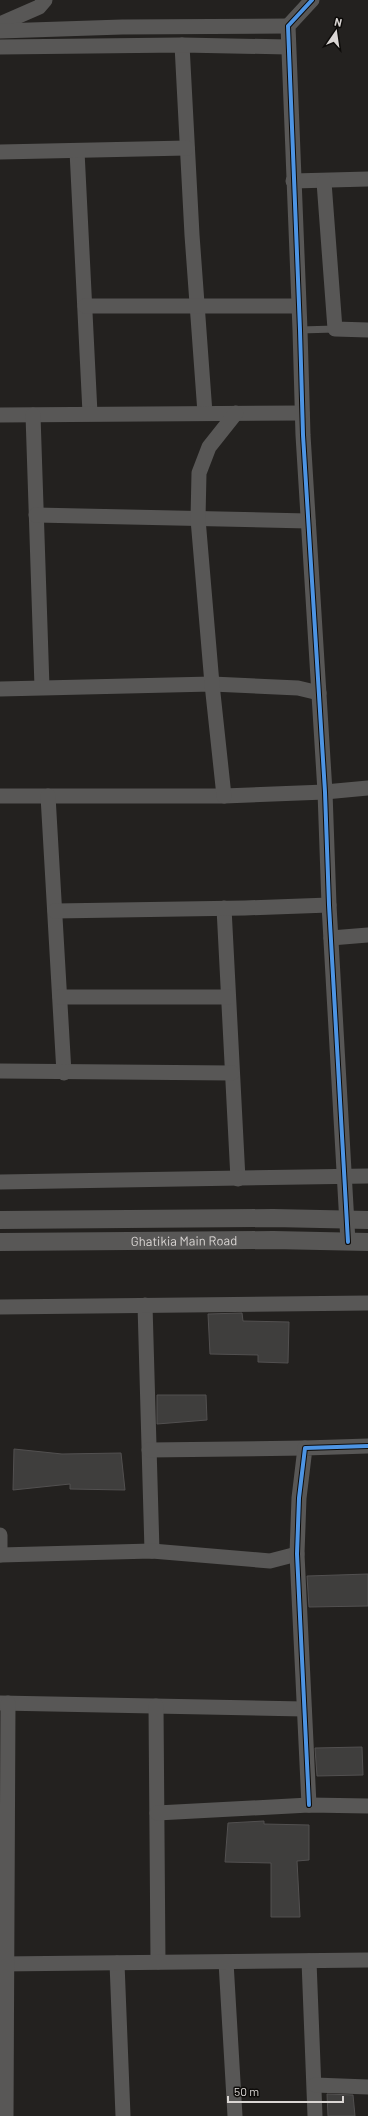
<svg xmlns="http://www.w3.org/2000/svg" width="368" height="2116" font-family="Barlow,sans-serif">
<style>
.building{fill:#3f3e3d;stroke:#525050}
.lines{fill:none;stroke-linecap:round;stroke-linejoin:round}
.service{stroke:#585756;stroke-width:7}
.minor{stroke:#585756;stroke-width:15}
.tertiary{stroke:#585756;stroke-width:18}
.cycleway-casing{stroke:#0d0b09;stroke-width:6}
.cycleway{stroke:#4d94e3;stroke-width:4}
.labels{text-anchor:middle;stroke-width:3.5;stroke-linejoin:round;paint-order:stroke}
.street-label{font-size:13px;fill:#dad6d4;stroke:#0d0b09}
</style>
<rect width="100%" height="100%" fill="#23211f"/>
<!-- building -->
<g class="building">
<path d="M 242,1313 L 243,1321 L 289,1322 L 288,1363 L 258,1362 L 258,1355 L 210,1354 L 208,1314 Z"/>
<path d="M 157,1395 L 206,1395 L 207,1420 L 157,1424 Z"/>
<path d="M 14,1449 L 62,1454 L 121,1453 L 125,1490 L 70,1489 L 70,1484 L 13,1490 Z"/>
<path d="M 368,1574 L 368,1606 L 309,1607 L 307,1576 Z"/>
<path d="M 362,1747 L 363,1775 L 317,1776 L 315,1748 Z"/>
<path d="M 264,1821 L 264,1824 L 309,1825 L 309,1860 L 297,1861 L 300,1917 L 271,1917 L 271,1863 L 225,1862 L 228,1823 Z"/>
<path d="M 327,2094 L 353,2095 L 355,2116 L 328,2116 Z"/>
</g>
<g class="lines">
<!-- service -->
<path class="service" d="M 300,330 L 335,329"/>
<!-- minor -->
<g class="minor">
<path d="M 312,0 L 288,26 L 300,330 L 303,435 L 325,792 L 329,905 L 348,1242"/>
<path d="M 0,24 L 39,7 L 45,0"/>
<path d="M 0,31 L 122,27 L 288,26"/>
<path d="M 182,45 L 192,235 L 205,413"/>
<path d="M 0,47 L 182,45 L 288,47"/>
<path d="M 77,151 L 90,413"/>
<path d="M 0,152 L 187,148"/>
<path d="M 293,181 L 368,179"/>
<path d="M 324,182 L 335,329 L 368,330"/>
<path d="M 85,306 L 298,306"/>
<path d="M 0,415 L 302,413"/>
<path d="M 33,415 L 42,687"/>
<path d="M 36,515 L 308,521"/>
<path d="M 0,689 L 212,684 L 298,688 L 319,693"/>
<path d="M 0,796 L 224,796 L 325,792 L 368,788"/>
<path d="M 48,796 L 64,1073"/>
<path d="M 224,796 L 212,684 L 198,519 L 199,473 L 209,447 L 236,413"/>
<path d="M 224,908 L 238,1179"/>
<path d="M 55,911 L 245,908 L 329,905"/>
<path d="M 331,938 L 368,935"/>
<path d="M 60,997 L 228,997"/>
<path d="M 0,1071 L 232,1073"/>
<path d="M 0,1182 L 368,1176"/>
<path d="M 145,1305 L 152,1551"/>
<path d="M 0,1307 L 368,1303"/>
<path d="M 149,1450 L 305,1448"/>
<path d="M 0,1535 L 0,1555"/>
<path d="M 0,1555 L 152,1551 L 270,1561 L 297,1554"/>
<path d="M 0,1703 L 304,1709"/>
<path d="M 156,1706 L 158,1962"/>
<path d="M 309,1805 L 297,1554 L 299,1498 L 305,1448 L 368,1446"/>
<path d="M 157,1813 L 309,1805 L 368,1806"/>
<path d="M 309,1961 L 315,2116"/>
<path d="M 226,1962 L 235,2116"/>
<path d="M 117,1963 L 123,2116"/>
<path d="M 0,1964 L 368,1960"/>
<path d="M 315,2085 L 368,2087"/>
<path d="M 6,2116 L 8,1703"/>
</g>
<!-- tertiary -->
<g class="tertiary">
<path d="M 0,1220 L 273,1218 L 368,1220"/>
<path id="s1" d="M 0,1242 L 273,1240 L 368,1242"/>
</g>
<!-- cycleway casing -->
<g class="cycleway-casing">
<g id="cycleway">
<path d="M 312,0 L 288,26 L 300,330 L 303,435 L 325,792 L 329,905 L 348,1242"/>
<path d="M 309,1805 L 297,1554 L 299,1498 L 305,1448 L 368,1446"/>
</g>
</g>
<!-- cycleway -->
<use href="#cycleway" class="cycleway"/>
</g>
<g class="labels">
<!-- street labels -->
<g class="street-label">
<text dy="5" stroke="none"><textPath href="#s1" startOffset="184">Ghatikia Main Road</textPath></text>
</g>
</g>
<!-- north arrow -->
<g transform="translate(336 32) rotate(13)" stroke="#0d0b09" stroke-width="3" paint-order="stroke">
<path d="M0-3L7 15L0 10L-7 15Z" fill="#dad6d4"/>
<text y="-6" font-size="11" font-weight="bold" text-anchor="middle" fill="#dad6d4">N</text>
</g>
<!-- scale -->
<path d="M228 2096v6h115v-6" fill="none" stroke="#dad6d4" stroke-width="2"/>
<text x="234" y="2096" font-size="12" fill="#dad6d4" stroke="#0d0b09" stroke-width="3" paint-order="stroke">50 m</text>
</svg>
